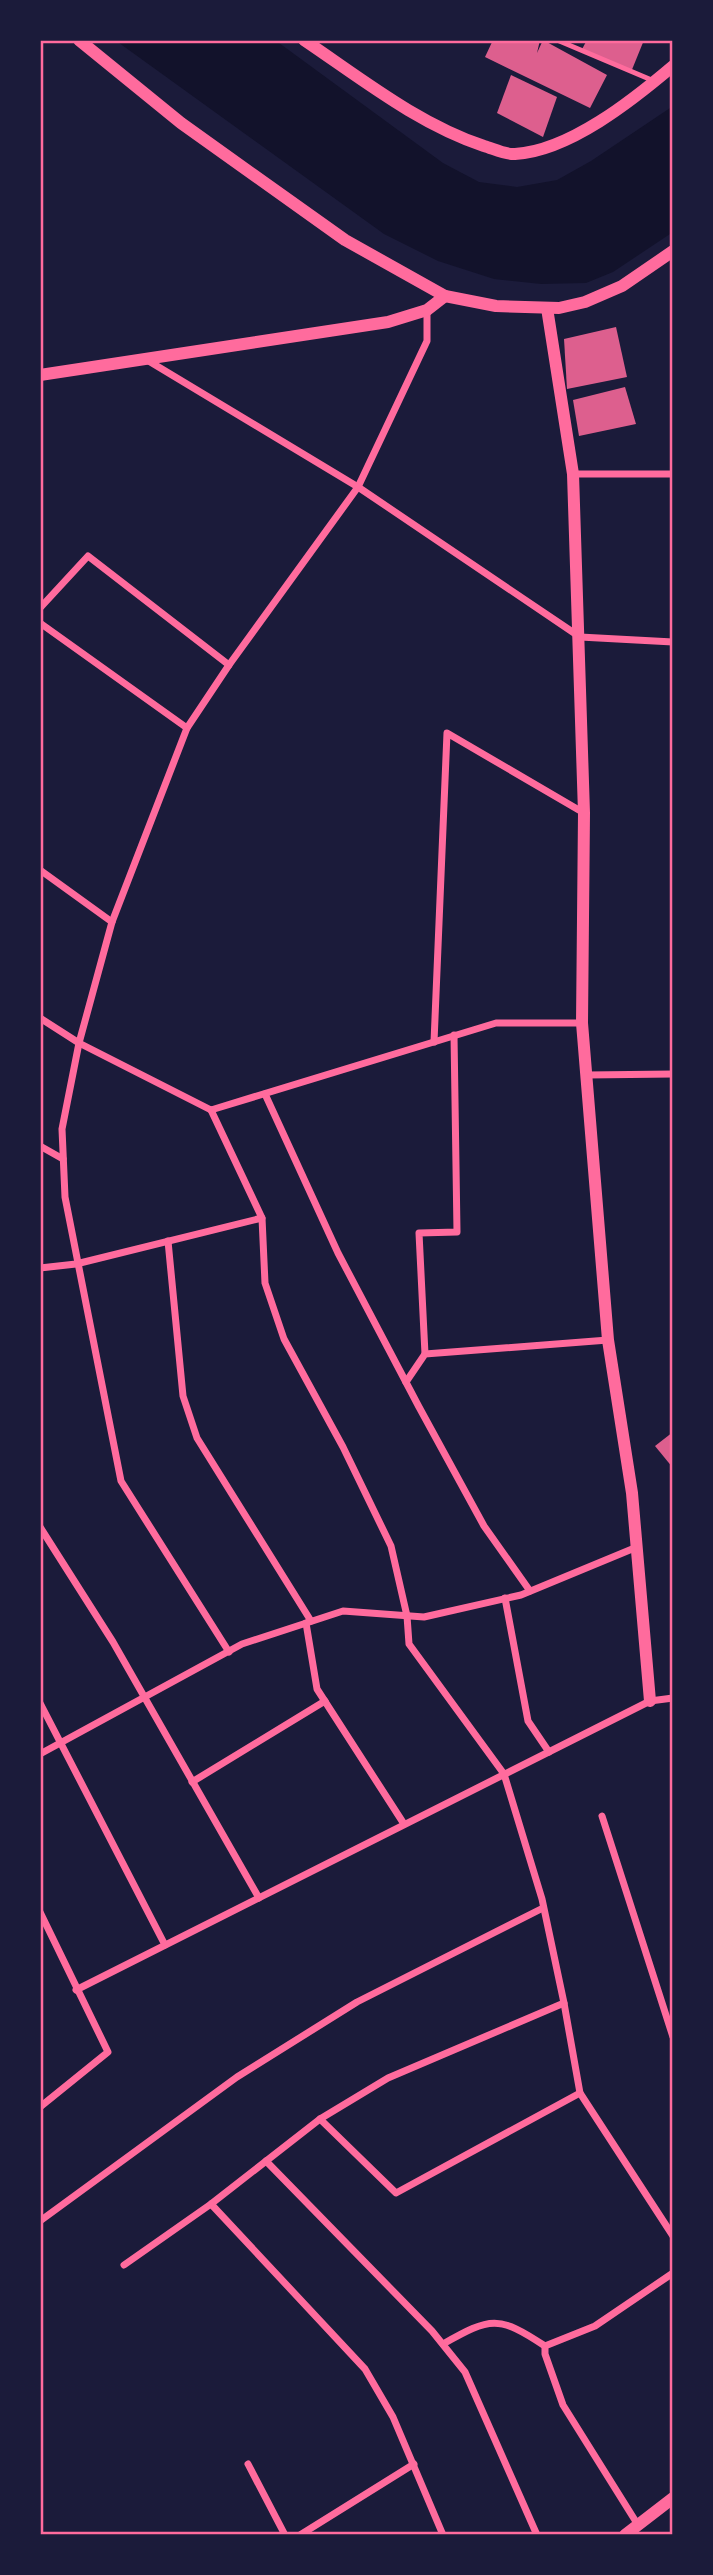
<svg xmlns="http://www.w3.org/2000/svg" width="713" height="2575" font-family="Quicksand,sans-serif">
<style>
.water{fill:#12122b}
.building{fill:#dd5f8e}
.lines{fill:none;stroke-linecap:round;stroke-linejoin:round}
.service{stroke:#ff6b9d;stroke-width:5}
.minor{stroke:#ff6b9d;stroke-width:7}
.tertiary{stroke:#ff6b9d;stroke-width:12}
.neatline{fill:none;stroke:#ff6b9d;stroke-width:2.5}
</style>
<rect width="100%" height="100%" fill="#1b1b3a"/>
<!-- water -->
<path class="water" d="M 115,40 L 275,40 L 443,163 L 479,182 L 517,187 L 557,180 L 591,161 L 673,106 L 673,232 L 613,272 L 586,283 L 541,284 L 494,279 L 438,261 L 384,234 Z"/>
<!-- building -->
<g class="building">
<path d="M 493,40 L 540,40 L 537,53 L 543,40 L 607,75 L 590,108 L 485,57 Z"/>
<path d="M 587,40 L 644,40 L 631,72 L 581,51 Z"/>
<path d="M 511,75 L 557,97 L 543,137 L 497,113 Z"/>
<path d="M 616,327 L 627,377 L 567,389 L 564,339 Z"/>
<path d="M 625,387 L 636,424 L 579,436 L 573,400 Z"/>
<path d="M 673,1432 L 673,1468 L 655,1446 Z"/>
</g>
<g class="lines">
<!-- service -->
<path class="service" d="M 557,40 L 654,81"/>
<!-- minor -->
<g class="minor">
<path d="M 147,360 L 358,487 L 580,637 L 673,642"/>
<path d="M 573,474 L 673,474"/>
<path d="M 40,608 L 88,556 L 229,665"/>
<path d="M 40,623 L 187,728"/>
<path d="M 40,870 L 112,922"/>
<path d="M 40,1018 L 79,1043 L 211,1110 L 496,1023 L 582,1023"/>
<path d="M 434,1042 L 447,733 L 584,813"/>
<path d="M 587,1075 L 673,1074"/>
<path d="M 265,1094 L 338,1253 L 419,1407 L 484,1526 L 530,1591"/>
<path d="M 211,1110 L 262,1218 L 265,1283 L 284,1339 L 343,1447 L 391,1546 L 407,1616 L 409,1644 L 504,1774 L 542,1899 L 564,2003 L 580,2093 L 673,2236"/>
<path d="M 40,1146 L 63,1159"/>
<path d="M 168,1241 L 183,1396 L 197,1438 L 311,1621"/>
<path d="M 40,1268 L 76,1264 L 262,1218"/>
<path d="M 425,1354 L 419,1233 L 457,1232 L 454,1035"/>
<path d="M 406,1382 L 425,1354 L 608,1340"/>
<path d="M 40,1527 L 113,1642 L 259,1898"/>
<path d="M 505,1598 L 528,1721 L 549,1752"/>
<path d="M 306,1623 L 317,1689 L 404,1824"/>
<path d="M 229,1652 L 121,1481 L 65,1197 L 62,1129 L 79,1043 L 112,922 L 187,728 L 229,665 L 358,487 L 427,341 L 427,310"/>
<path d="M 40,1703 L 165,1945"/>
<path d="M 40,1754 L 242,1644 L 343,1611 L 424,1617 L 521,1595 L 637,1547"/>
<path d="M 192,1782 L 325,1701"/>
<path d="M 602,1816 L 673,2037"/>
<path d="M 40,1912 L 108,2052 L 40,2107"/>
<path d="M 76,1990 L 650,1701 L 673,1698"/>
<path d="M 320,2119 L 396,2193 L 580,2093"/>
<path d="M 266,2161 L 432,2331 L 465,2372 L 537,2535"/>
<path d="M 211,2204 L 365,2369 L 393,2417 L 443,2535"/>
<path d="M 40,2221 L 237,2077 L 357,2002 L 543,1908"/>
<path d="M 124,2265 L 211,2204 L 320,2119 L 388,2078 L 564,2003"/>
<path d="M 443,2344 C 491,2317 498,2315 545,2346"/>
<path d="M 248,2464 L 285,2535"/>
<path d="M 638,2525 L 563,2405 L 545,2354 L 545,2346 L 595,2326 L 673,2273"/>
<path d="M 300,2535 L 414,2464"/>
</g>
<!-- tertiary -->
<g class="tertiary">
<path d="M 79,40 L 181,123 L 345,240 L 445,296 L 496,306 L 559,308 L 585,302 L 622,286 L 673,251"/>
<path d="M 304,40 C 362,79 418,124 484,146 C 494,149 506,155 515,154 C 569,151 633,100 673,66"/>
<path d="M 547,308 L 573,474 L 584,813 L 582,1023 L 608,1340 L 632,1493 L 650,1701"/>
<path d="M 40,375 L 388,322 L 427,310 L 445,296"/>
<path d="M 625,2535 L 673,2498"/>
</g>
</g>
<!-- border -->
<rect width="713" height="2575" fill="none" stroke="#1b1b3a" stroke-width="84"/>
<rect x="42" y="42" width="629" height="2491" class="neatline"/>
</svg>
